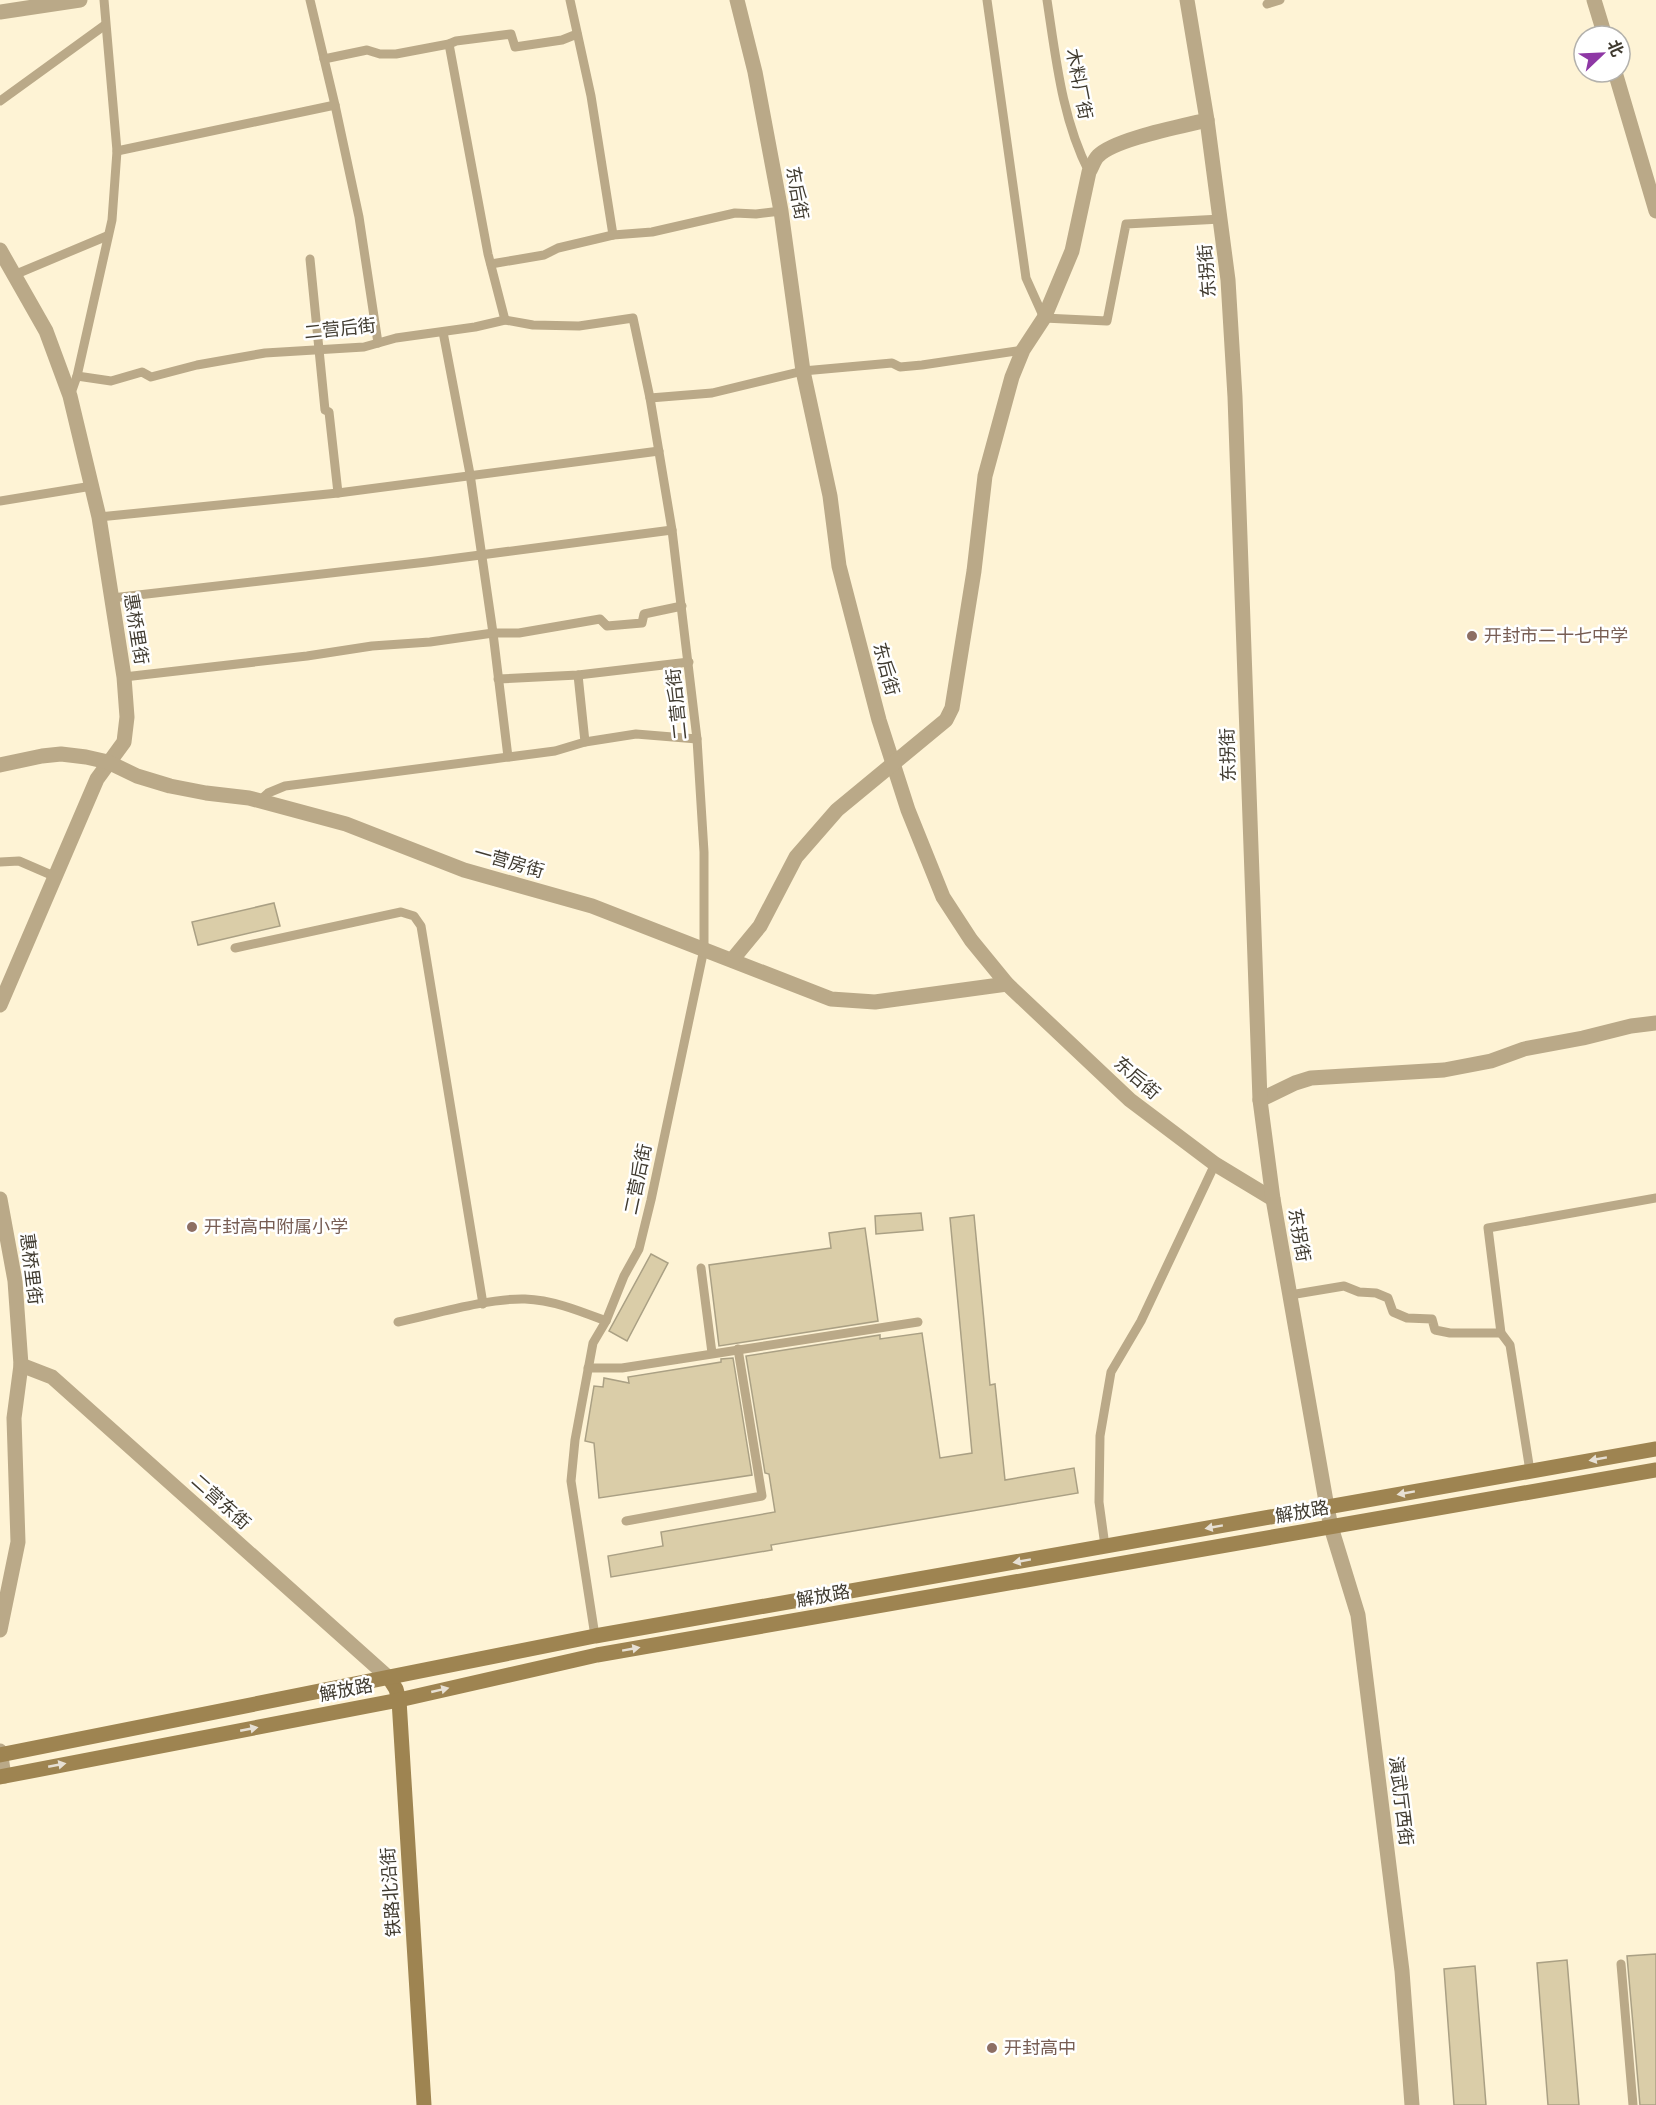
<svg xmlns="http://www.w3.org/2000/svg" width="1656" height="2105" font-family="'Public Sans','Noto Sans SC',sans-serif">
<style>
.building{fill:#dacda8;stroke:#aaa084;stroke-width:1.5}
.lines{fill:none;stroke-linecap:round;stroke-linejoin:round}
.service{stroke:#baa988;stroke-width:9}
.minor{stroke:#baa988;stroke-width:15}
.tertiary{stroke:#baa988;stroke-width:15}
.secondary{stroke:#9e8451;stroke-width:15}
.oneway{fill:#e7e0d4}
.education-dot{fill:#8d6e63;stroke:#fff;stroke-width:2}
.labels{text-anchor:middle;stroke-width:5;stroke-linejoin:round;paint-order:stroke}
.street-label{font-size:18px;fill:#403b30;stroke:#fff}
.education-label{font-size:18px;fill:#785e54;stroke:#fff;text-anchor:start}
</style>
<rect width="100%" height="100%" fill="#fef3d5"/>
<!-- building -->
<g class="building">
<path d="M 274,903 L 280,926 L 198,945 L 192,922 Z"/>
<path d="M 921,1213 L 923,1230 L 876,1234 L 875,1216 Z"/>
<path d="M 974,1215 L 990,1385 L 995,1384 L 1005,1480 L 1074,1468 L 1078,1493 L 771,1545 L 772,1550 L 611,1577 L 608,1556 L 663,1546 L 661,1532 L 775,1512 L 769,1474 L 765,1473 L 746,1356 L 880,1335 L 880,1339 L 922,1333 L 940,1458 L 972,1453 L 950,1218 Z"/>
<path d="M 865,1228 L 878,1321 L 719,1346 L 709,1265 L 831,1248 L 829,1233 Z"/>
<path d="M 651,1254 L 668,1263 L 627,1341 L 609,1331 Z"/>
<path d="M 733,1358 L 752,1475 L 599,1498 L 594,1443 L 585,1441 L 594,1386 L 603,1387 L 604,1378 L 629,1383 L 628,1377 L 721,1362 L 721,1359 Z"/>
<path d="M 1656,1954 L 1656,2105 L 1640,2105 L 1627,1956 Z"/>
<path d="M 1567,1960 L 1579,2105 L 1548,2105 L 1537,1963 Z"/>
<path d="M 1475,1966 L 1486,2105 L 1454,2105 L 1444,1969 Z"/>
</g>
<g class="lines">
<!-- service -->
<g class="service">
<path d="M 310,0 L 335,105 L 359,217 L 378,343"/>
<path d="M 570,0 L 591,96 L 613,235"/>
<path d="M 987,0 L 1026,278 L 1044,318 L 1107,321 L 1126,224 L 1221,219"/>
<path d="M 1047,0 C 1056,59 1062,119 1089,172"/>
<path d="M 1267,4 L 1280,0"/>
<path d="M 449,44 L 488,254 L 505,320"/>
<path d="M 324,59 L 367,50 L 380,54 L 396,54 L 449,44 L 456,41 L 511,34 L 515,47 L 562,40 L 577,34"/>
<path d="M 0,101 L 105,25"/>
<path d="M 117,151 L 335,105"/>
<path d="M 310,259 L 325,410 L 329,412 L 338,493"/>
<path d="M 491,264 L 544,255 L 558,248 L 613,235 L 652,232 L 735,213 L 756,214 L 781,211"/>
<path d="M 14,275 L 107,236"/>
<path d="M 443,332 L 470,474 L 493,633 L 508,757"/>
<path d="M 77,376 L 111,381 L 142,372 L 151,377 L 197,365 L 265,353 L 364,347 L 396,338 L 475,327 L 505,320 L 533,325 L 579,326 L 633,318 L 650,398 L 672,530 L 697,739 L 704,852 L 704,949 L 651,1200 L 639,1249 L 624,1276 L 606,1321 L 593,1343 L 575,1440 L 571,1481 L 595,1636"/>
<path d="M 70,396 L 77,376 L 112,220 L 117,151 L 104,0"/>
<path d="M 650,398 L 712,393 L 803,371 L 892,363 L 900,367 L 922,365 L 1023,350"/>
<path d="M 0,501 L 92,486"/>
<path d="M 99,517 L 338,493 L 659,451"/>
<path d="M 112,598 L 427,562 L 672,530"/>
<path d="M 578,675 L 585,742"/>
<path d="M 124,677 L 307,656 L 372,646 L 430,642 L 493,633 L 519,633 L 600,619 L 607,626 L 642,623 L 644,614 L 682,606"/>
<path d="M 498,679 L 578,675 L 689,662"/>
<path d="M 259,801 L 268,793 L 285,786 L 555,751 L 585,742 L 636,734 L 697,739"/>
<path d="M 0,862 L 19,861 L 56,877"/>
<path d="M 235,948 L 401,912 L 414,916 L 421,926 L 483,1304"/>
<path d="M 701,1268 L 712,1353"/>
<path d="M 1290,1295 L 1344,1286 L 1359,1292 L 1376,1293 L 1388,1298 L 1393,1312 L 1407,1318 L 1432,1319 L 1435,1330 L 1450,1333 L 1501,1333"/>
<path d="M 398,1322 C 435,1314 489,1298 525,1299 C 553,1300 580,1311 606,1321"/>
<path d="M 588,1368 L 622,1368 L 918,1322"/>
<path d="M 1530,1471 L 1510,1345 L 1501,1333 L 1488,1228 L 1656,1198"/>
<path d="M 626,1521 L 762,1496 L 738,1349"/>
<path d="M 1105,1546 L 1099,1502 L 1100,1436 L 1111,1372 L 1141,1321 L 1215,1164"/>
<path d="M 1621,1964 L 1633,2105"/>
</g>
<!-- minor -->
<g class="minor">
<path d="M 737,0 L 755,72 L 781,211 L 803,371 L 830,496 L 839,566 L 879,720 L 908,810 L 943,897 L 971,940 L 1007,984 L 1130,1100 L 1215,1164 L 1273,1199"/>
<path d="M 0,12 L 80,0"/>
<path d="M 0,250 L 46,331 L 70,396 L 99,517 L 124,677 L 127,717 L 124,742 L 97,779 L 0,1005"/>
<path d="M 0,765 L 42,756 L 61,754 L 86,757 L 108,762 L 137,776 L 170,786 L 206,793 L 249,798 L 346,824 L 464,870 L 592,906 L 831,999 L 875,1002 L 1007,984"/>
<path d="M 732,960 L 760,926 L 796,857 L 837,810 L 946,720 L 952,708 L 974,571 L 985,476 L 1012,377 L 1023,350 L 1044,318 L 1072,251 L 1089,172 C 1092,167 1094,160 1098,156 C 1114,139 1183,126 1207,120"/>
<path d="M 1260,1100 L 1295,1083 L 1311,1078 L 1444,1070 L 1491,1061 L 1524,1049 L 1583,1038 L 1631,1026 L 1656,1023"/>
<path d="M 0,1199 L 15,1281 L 21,1365 L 14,1418 L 18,1542 L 0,1630"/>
<path d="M 21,1365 L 52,1377 L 389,1678"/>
<path d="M 1327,1507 L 1331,1527 L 1358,1615 L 1402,1971 L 1412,2105"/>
<path d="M 0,1751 L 4,1776"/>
</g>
<!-- tertiary -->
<g class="tertiary">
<path d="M 1187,0 L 1207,120 L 1228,280 L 1235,397 L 1260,1100 L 1273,1199 L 1327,1507"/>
<path d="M 1594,0 L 1605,36"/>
<path d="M 1615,72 L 1656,211"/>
</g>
<!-- secondary -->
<g class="secondary">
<path d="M 389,1678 L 396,1689 L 399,1700 L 424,2105"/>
<path d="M 0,1755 L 595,1636 L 1656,1449"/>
<path d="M 0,1777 L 399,1700 L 597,1655 L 1656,1470"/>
</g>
</g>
<!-- one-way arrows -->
<defs><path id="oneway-solid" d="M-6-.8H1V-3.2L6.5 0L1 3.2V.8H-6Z" transform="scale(1.5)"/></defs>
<g class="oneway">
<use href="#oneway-solid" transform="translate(1598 1459) rotate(170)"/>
<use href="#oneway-solid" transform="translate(1406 1493) rotate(170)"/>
<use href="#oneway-solid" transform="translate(1214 1527) rotate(170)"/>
<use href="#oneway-solid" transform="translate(1022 1561) rotate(170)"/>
<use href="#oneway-solid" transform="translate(631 1649) rotate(-10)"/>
<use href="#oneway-solid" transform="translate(440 1690) rotate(-13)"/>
<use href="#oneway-solid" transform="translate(249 1729) rotate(-11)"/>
<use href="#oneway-solid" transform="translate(57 1765) rotate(-11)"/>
</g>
<!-- markers -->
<g class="education-dot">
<circle cx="1472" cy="636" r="6"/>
<circle cx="192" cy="1227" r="6"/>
<circle cx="992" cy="2048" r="6"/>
</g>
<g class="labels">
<!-- street labels -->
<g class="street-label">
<text transform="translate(1079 84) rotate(79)" y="6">木料厂街</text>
<text transform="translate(797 193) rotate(80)" y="6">东后街</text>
<text transform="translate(1207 271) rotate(-95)" y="6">东拐街</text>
<text transform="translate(340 329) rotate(-6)" y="6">二营后街</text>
<text transform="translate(136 629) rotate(81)" y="6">惠桥里街</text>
<text transform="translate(886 669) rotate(75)" y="6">东后街</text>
<text transform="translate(677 704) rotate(-96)" y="6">二营后街</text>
<text transform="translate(1228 755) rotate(-92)" y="6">东拐街</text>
<text transform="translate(509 862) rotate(16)" y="6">一营房街</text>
<text transform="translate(1137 1078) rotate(41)" y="6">东后街</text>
<text transform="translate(638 1179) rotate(-78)" y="6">二营后街</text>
<text transform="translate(1299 1235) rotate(80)" y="6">东拐街</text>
<text transform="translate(31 1269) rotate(83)" y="6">惠桥里街</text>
<text transform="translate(221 1502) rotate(42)" y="6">二营东街</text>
<text transform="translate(1302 1512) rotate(-10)" y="6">解放路</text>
<text transform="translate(823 1596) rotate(-10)" y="6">解放路</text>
<text transform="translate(346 1690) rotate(-11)" y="6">解放路</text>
<text transform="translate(1401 1801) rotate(83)" y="6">演武厅西街</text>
<text transform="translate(391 1892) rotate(-94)" y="6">铁路北沿街</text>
</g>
<!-- education labels -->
<g class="education-label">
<text x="1484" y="642">开封市二十七中学</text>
<text x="204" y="1233">开封高中附属小学</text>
<text x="1004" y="2054">开封高中</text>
</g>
</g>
<!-- north arrow -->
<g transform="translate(1602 54) rotate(67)"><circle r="28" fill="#ffffff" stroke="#b3b1ac" stroke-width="1.5"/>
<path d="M0-4.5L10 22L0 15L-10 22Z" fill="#8e38a5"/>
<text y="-9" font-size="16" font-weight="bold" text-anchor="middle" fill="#403b30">北</text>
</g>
</svg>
